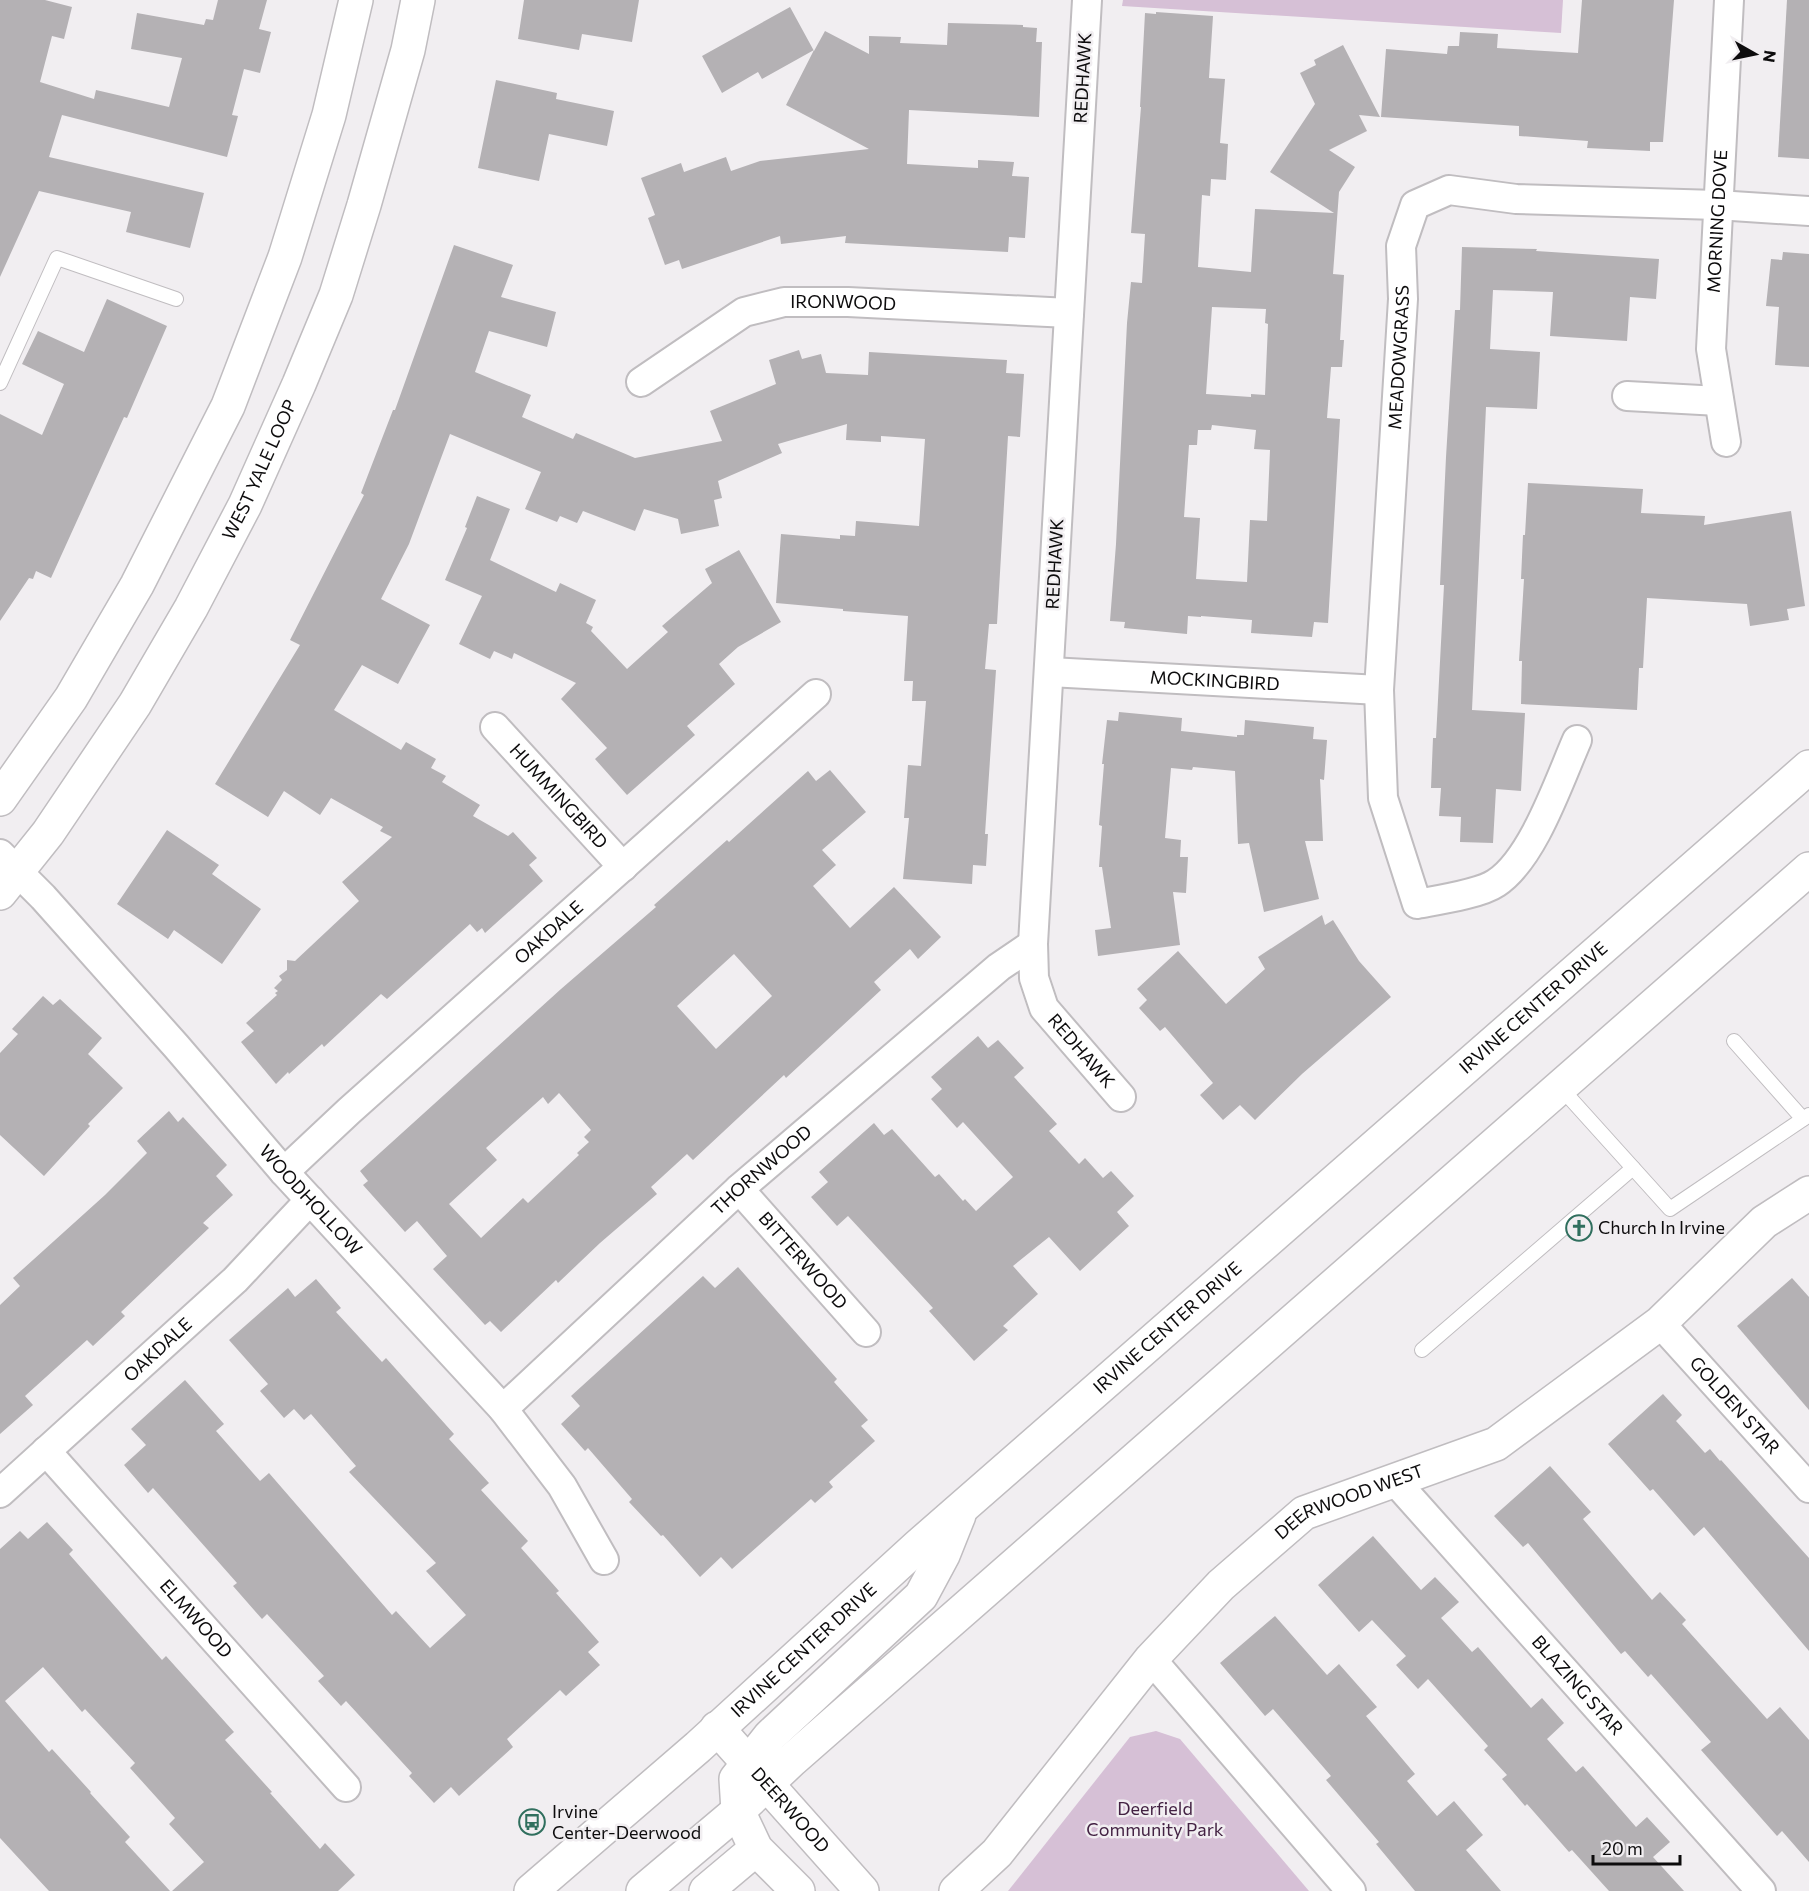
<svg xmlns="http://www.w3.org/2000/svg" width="1809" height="1891" font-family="Commissioner,sans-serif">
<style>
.green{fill:#d6c0d6}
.building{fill:#b4b1b4;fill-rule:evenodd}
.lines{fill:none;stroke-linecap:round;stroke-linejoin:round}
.lane-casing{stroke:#c0bdc0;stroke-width:16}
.street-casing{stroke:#c0bdc0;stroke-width:32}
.secondary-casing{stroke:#c0bdc0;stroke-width:36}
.primary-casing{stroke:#c0bdc0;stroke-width:36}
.lane{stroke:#fff;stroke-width:14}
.street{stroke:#fff;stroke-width:28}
.secondary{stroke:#fff;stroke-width:33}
.primary{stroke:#fff;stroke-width:33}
.labels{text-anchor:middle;stroke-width:5;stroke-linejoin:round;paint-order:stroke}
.street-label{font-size:18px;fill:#0d0c0d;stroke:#f1eef1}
.poi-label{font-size:18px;fill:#0d0c0d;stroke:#f1eef1;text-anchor:start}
.park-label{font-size:18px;fill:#432243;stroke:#f1eef1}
</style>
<rect width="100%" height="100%" fill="#f1eef1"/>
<!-- green -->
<g class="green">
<path d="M 1123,0 L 1563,0 L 1561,33 L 1122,6 Z"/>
<path d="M 1156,1731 L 1180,1739 L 1309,1891 L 1008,1891 L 1130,1737 Z"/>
</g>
<!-- building -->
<g class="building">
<path d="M 0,0 L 45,0 L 72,7 L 64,39 L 52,36 L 40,82 L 94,99 L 96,90 L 169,107 L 182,58 L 131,49 L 137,13 L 204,25 L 206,19 L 213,20 L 218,0 L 267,0 L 259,29 L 271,32 L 260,73 L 244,69 L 232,115 L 238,116 L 227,157 L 62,115 L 49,157 L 204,193 L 190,248 L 126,232 L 131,212 L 39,191 L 0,277 Z"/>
<path d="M 524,0 L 639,0 L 632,42 L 582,34 L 579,50 L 518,39 Z"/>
<path d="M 1582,0 L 1674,0 L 1663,142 L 1650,142 L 1650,151 L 1587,148 L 1588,141 L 1519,136 L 1519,126 L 1381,117 L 1386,49 L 1447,54 L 1448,46 L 1459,46 L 1460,32 L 1498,34 L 1497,48 L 1578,53 Z"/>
<path d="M 1787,0 L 1809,0 L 1809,159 L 1778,157 Z"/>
<path d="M 790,7 L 814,51 L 825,31 L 869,54 L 869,36 L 901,37 L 900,43 L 947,45 L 948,23 L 1023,25 L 1023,27 L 1037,28 L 1036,42 L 1042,42 L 1039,117 L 909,110 L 907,164 L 978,168 L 978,160 L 1014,162 L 1012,176 L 1029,177 L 1025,238 L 1009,237 L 1008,252 L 845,243 L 846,236 L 781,244 L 780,236 L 682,269 L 679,260 L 665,265 L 648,218 L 655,215 L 641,178 L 681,163 L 684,172 L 726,157 L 731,171 L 760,161 L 869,149 L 786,105 L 814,50 L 762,79 L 758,72 L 722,93 L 702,56 Z"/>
<path d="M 1156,12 L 1213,16 L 1209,78 L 1225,79 L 1220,143 L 1228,144 L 1226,180 L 1211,179 L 1210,196 L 1202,195 L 1198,267 L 1251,272 L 1255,209 L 1334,213 L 1270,172 L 1315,104 L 1300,73 L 1316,65 L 1314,60 L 1343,45 L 1380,117 L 1359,115 L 1367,131 L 1329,150 L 1355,167 L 1339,192 L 1333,274 L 1344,275 L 1340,340 L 1344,340 L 1342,367 L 1331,367 L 1327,418 L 1340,419 L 1334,523 L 1328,623 L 1314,622 L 1312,637 L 1251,633 L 1252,620 L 1201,616 L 1201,617 L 1188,616 L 1187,634 L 1124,628 L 1125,622 L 1110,621 L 1116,544 L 1127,323 L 1131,282 L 1142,283 L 1145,234 L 1131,233 L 1141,107 L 1140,107 L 1145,13 L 1156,14 ZM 1212,307 L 1266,309 L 1265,323 L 1268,324 L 1265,395 L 1251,394 L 1251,397 L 1206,394 ZM 1212,425 L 1256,430 L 1254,449 L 1270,450 L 1267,521 L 1250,520 L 1247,582 L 1196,579 L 1200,518 L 1184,517 L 1189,445 L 1197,445 L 1198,430 L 1211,430 Z"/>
<path d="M 496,80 L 557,93 L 556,99 L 614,111 L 607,146 L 549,134 L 539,181 L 478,168 Z"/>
<path d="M 454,245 L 513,265 L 501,297 L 556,312 L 547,347 L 489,331 L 475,372 L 531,395 L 522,417 L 573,439 L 576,433 L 635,458 L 722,441 L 710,411 L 776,384 L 769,360 L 799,350 L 802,359 L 821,354 L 826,373 L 868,375 L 869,352 L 1007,360 L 1006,373 L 1024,374 L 1020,437 L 1008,436 L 997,624 L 989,624 L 985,669 L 996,670 L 985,834 L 988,834 L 986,866 L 973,865 L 972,884 L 903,879 L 909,818 L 904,818 L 908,765 L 921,766 L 926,701 L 912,701 L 913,681 L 904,681 L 908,616 L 843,611 L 843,609 L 776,603 L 781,534 L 840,539 L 840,535 L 855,536 L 856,521 L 919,526 L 925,439 L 881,436 L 881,442 L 846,440 L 847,424 L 778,444 L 782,453 L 718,481 L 722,498 L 714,500 L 719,526 L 681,534 L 678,519 L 644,509 L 635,531 L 583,511 L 577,523 L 560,516 L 557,522 L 525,509 L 541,472 L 450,434 L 409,544 L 381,599 L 430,625 L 398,684 L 362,665 L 334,710 L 401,750 L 406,742 L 436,759 L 431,768 L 446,776 L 442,782 L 480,805 L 473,816 L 508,836 L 513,832 L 537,858 L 529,865 L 543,881 L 485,933 L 482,928 L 477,932 L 470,924 L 387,999 L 381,994 L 324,1047 L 322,1044 L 289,1074 L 288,1072 L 276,1084 L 241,1042 L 254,1031 L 246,1023 L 277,995 L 275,993 L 278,991 L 274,988 L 282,980 L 279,976 L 287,970 L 287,960 L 295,961 L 359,901 L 342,882 L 392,837 L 380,831 L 383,827 L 331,798 L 320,815 L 284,791 L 268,817 L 215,784 L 300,645 L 290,640 L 364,495 L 361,493 L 393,410 L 395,410 Z"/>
<path d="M 1462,247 L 1537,249 L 1536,251 L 1659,259 L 1656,299 L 1630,297 L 1627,341 L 1550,336 L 1553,292 L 1493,290 L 1490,349 L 1540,352 L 1537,409 L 1486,407 L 1472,710 L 1525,713 L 1521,791 L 1496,789 L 1493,843 L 1460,842 L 1461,817 L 1439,816 L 1441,788 L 1431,788 L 1433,738 L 1436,738 L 1444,585 L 1440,585 L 1446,457 L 1455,310 L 1460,310 Z"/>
<path d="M 1783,252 L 1809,254 L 1809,367 L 1775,365 L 1779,307 L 1766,306 L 1771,259 L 1782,260 Z"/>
<path d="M 107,299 L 167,326 L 127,418 L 124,417 L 51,578 L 36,571 L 33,579 L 29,578 L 0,621 L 0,414 L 42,435 L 64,384 L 22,364 L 38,331 L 84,352 Z"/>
<path d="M 1528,483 L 1643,489 L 1641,513 L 1705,516 L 1704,525 L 1791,511 L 1805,606 L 1787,609 L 1789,620 L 1750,626 L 1747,604 L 1647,598 L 1643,668 L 1639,668 L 1637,710 L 1521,704 L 1522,661 L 1519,661 L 1524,579 L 1521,579 L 1523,535 L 1525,535 Z"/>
<path d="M 477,496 L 510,509 L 490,560 L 556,592 L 560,583 L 596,600 L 586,623 L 593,627 L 591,631 L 627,669 L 668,632 L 662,626 L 712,583 L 705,569 L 739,550 L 781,622 L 738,647 L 719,664 L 735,684 L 687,726 L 695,735 L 627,795 L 595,759 L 607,748 L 561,699 L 576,683 L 514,653 L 512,659 L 494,651 L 490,659 L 459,644 L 482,596 L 445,580 L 467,528 L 465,527 Z"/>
<path d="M 1119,712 L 1182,718 L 1181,731 L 1237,737 L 1237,735 L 1244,735 L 1245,720 L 1314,727 L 1313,739 L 1327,740 L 1324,780 L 1320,779 L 1323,841 L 1305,841 L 1319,899 L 1264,912 L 1249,843 L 1238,844 L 1235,771 L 1193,767 L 1192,770 L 1171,768 L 1165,838 L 1181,840 L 1180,857 L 1188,857 L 1186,893 L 1173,892 L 1180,945 L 1098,956 L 1095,930 L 1111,928 L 1102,867 L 1099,867 L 1102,826 L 1099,825 L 1104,764 L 1102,764 L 1107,720 L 1118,721 Z"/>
<path d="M 830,770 L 866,812 L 822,850 L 836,865 L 813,886 L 850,928 L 894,887 L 941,937 L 918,959 L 910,949 L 874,982 L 881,990 L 786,1078 L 784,1075 L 693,1160 L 687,1154 L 651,1187 L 657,1194 L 600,1243 L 558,1283 L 556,1280 L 501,1332 L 490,1321 L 485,1325 L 433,1269 L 447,1256 L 417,1221 L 405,1232 L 363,1185 L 368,1181 L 360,1171 L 561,989 L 656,907 L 654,905 L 727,840 L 729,842 L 808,771 L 816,781 ZM 734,954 L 772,996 L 716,1049 L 677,1006 ZM 559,1093 L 591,1130 L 584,1137 L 589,1142 L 577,1153 L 579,1155 L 528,1203 L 523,1198 L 481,1238 L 449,1204 L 497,1160 L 486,1148 L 543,1097 L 548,1104 Z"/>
<path d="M 167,830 L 219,865 L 212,874 L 261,909 L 222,964 L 174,930 L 168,939 L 117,904 Z"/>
<path d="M 1322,915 L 1325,925 L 1333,920 L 1359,961 L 1391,997 L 1302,1074 L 1255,1120 L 1240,1105 L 1223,1120 L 1200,1095 L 1213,1083 L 1165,1027 L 1160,1031 L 1139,1008 L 1147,1000 L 1137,989 L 1178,951 L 1226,1004 L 1265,969 L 1258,957 Z"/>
<path d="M 43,996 L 53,1005 L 60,999 L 102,1038 L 88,1054 L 123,1088 L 88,1124 L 90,1126 L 44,1176 L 0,1135 L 0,1053 L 18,1034 L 12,1029 Z"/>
<path d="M 978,1036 L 988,1048 L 998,1040 L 1024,1068 L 1014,1077 L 1057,1124 L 1049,1131 L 1079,1164 L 1085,1158 L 1103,1178 L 1111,1171 L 1134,1196 L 1117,1212 L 1129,1226 L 1080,1271 L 1049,1237 L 1013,1266 L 1038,1294 L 1003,1326 L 1008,1330 L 974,1361 L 929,1311 L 933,1308 L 848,1216 L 837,1226 L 811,1197 L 828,1182 L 819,1172 L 874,1123 L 884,1135 L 892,1129 L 935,1177 L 939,1174 L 963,1201 L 965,1199 L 976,1211 L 1013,1177 L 963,1122 L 957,1128 L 931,1099 L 942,1089 L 931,1077 Z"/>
<path d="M 169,1111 L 178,1122 L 183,1117 L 227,1165 L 216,1176 L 233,1195 L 203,1223 L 209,1228 L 121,1312 L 125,1316 L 93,1346 L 87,1340 L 25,1396 L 33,1405 L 0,1434 L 0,1305 L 20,1286 L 13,1278 L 105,1195 L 147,1153 L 137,1141 Z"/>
<path d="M 738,1267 L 837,1379 L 834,1382 L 868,1420 L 861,1426 L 875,1441 L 829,1482 L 833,1487 L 815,1503 L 811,1499 L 732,1569 L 721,1557 L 700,1577 L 663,1535 L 661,1536 L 629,1502 L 632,1499 L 588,1448 L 585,1451 L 561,1424 L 580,1406 L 571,1396 L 703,1276 L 715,1288 Z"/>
<path d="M 1792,1278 L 1809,1297 L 1809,1410 L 1737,1326 Z"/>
<path d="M 316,1279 L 341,1308 L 336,1312 L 382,1362 L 386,1358 L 454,1434 L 449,1439 L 489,1483 L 481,1490 L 528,1541 L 521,1548 L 559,1591 L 556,1593 L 599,1642 L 588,1652 L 600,1665 L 566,1696 L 560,1690 L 507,1739 L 513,1747 L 459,1796 L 451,1787 L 434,1803 L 409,1776 L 412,1773 L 346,1701 L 341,1706 L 318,1681 L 324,1676 L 267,1614 L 262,1619 L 233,1586 L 237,1583 L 153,1488 L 148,1493 L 124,1465 L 146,1445 L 131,1429 L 185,1380 L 224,1424 L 216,1431 L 260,1481 L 269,1473 L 392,1615 L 396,1611 L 430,1648 L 466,1615 L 426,1571 L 436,1563 L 349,1472 L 356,1466 L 311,1414 L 304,1420 L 294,1409 L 284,1418 L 260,1391 L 268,1384 L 229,1340 L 288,1288 L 295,1297 Z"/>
<path d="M 1663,1394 L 1682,1415 L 1676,1421 L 1705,1453 L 1710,1449 L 1720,1461 L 1721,1460 L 1809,1558 L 1809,1651 L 1704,1527 L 1694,1536 L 1653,1489 L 1650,1491 L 1608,1444 Z"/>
<path d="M 1550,1466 L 1591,1512 L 1583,1519 L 1652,1600 L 1660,1592 L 1686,1620 L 1682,1624 L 1767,1719 L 1780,1707 L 1809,1740 L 1809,1862 L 1782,1831 L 1777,1836 L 1701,1750 L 1711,1742 L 1651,1674 L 1648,1677 L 1625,1651 L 1621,1654 L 1528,1543 L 1523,1547 L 1494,1516 Z"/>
<path d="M 47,1522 L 73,1550 L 69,1554 L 162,1660 L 166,1656 L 234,1732 L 225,1740 L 272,1792 L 270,1793 L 320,1849 L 325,1843 L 355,1875 L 338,1891 L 172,1891 L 204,1862 L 169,1824 L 175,1818 L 130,1768 L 135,1763 L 85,1709 L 82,1712 L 43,1667 L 5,1701 L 49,1752 L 52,1749 L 91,1792 L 90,1793 L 130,1837 L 125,1842 L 170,1891 L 49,1891 L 0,1838 L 0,1549 L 20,1531 L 28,1539 Z"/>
<path d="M 1373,1536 L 1421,1590 L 1435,1577 L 1459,1602 L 1441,1618 L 1472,1652 L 1478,1647 L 1531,1708 L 1542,1698 L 1564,1723 L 1547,1739 L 1576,1772 L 1583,1766 L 1636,1827 L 1647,1817 L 1670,1842 L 1653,1857 L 1684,1891 L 1609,1891 L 1572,1850 L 1569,1852 L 1527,1804 L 1525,1806 L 1502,1779 L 1507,1775 L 1484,1750 L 1488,1746 L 1428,1679 L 1418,1689 L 1396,1665 L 1406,1656 L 1372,1620 L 1359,1632 L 1318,1585 Z"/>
<path d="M 1275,1616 L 1327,1675 L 1339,1664 L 1377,1707 L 1366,1716 L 1415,1774 L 1407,1781 L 1437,1816 L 1454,1801 L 1483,1835 L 1466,1850 L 1501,1891 L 1415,1891 L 1376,1844 L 1379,1842 L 1326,1780 L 1331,1776 L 1273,1709 L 1265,1716 L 1220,1663 Z"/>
</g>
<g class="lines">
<!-- lane casing -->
<g class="lane-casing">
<g id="lane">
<path d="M 0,383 L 57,258 L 176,299"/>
<path d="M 1734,1041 L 1803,1119"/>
<path d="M 1560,1087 L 1670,1209 L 1809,1115"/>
<path d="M 1422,1350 L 1633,1168"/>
</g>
</g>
<!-- street casing -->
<g class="street-casing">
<g id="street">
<path id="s1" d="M 1087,0 L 1033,944 L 1034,978 L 1044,1008 L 1121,1097"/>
<path id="s2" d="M 641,382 L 744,312 L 784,302 L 848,302 L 1069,313"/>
<path d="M 1627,396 L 1719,401"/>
<path id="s3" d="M 1726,442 L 1711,349 L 1729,0"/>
<path id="s4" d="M 1050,672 L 1379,690"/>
<path id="s5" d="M 495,727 L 623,867"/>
<path id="s6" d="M 1577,740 C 1559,781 1533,859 1496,883 C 1480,894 1438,900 1417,904 L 1383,798 L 1379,690 L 1403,299 L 1401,246 L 1415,205 L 1449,190 L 1516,199 L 1717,205 L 1809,211"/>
<path id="s7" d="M 0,854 L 43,897 L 176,1046 L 284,1172 L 503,1409 L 562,1486 L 604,1560"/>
<path id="s8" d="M 284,1172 L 349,1111 L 816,694"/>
<path id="s9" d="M 739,1189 L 866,1332"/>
<path id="s10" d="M 1660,1323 L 1809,1488"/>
<path id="s11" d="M 503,1409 L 739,1189 L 999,967 L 1033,944"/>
<path id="s12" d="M 46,1451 L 346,1787"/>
<path id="s13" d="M 1395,1481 L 1761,1891"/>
<path id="s14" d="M 0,1493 L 235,1280 L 310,1200"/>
<path d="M 1151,1659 L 1351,1891"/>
</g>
</g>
<!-- secondary casing -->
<g class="secondary-casing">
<g id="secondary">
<path d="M 0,799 L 71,698 L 137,585 L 228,406 L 285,257 L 329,115 L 356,0"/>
<path id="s15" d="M 0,893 L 48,833 L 135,704 L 191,608 L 245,505 L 299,384 L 336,295 L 364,205 L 408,50 L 418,0"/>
<path id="s16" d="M 717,1728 L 862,1891"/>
<path d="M 738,1811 L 756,1849 L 798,1891"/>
<path id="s17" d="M 956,1891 L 997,1853 L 1151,1659 L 1221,1585 L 1304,1513 L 1496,1444 L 1660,1323 L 1764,1222 L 1809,1193"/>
</g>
</g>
<!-- primary casing -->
<g class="primary-casing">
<g id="primary">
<path d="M 738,1811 L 736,1779 L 770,1736 L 921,1596 L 943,1555 L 959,1515"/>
<path id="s18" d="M 531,1891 L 698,1747 L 918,1546 L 1809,767"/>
<path d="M 643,1891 L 738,1811 L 792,1760 L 1809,869"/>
<path d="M 706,1891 L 756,1849"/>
</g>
</g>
<!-- lane -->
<use href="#lane" class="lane"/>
<!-- street -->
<use href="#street" class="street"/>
<!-- secondary -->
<use href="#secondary" class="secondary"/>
<!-- primary -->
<use href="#primary" class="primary"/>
</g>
<!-- icons -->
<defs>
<g id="church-ring" transform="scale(1.35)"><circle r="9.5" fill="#f1eef1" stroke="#306f5e" stroke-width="1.5"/><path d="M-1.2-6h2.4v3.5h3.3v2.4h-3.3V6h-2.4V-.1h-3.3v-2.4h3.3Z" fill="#306f5e"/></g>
<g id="bus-ring" transform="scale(1.35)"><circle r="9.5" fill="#f1eef1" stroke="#306f5e" stroke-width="1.5"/><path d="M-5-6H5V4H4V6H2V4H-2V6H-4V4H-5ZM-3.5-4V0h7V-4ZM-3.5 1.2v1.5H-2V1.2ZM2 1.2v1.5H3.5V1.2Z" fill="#306f5e"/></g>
</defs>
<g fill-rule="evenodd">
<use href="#church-ring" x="1579" y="1228"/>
<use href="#bus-ring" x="532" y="1822"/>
</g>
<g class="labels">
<!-- street labels -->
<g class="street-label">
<text transform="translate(1083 78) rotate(-87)" y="6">REDHAWK</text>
<text dy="6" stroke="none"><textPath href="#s3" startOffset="222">MORNING DOVE</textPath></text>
<text dy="6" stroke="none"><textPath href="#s2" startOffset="225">IRONWOOD</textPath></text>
<text dy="6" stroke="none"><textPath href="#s6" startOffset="801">MEADOWGRASS</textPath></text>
<text dy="6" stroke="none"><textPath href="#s15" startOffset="498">WEST YALE LOOP</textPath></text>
<text transform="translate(1055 564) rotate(-87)" y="6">REDHAWK</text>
<text dy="6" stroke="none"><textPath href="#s4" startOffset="165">MOCKINGBIRD</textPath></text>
<text dy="6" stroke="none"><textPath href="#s5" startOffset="94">HUMMINGBIRD</textPath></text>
<text dy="6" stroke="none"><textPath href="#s8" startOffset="357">OAKDALE</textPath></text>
<text dy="6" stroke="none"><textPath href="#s18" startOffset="1336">IRVINE CENTER DRIVE</textPath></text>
<text dy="6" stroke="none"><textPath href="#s1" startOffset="1068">REDHAWK</textPath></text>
<text dy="6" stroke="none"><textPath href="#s11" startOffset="352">THORNWOOD</textPath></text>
<text dy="6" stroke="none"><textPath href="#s7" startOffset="465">WOODHOLLOW</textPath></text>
<text dy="6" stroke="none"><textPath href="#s9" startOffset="96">BITTERWOOD</textPath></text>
<text dy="6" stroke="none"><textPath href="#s18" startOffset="850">IRVINE CENTER DRIVE</textPath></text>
<text dy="6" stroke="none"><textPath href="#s14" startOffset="213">OAKDALE</textPath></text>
<text dy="6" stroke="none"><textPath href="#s10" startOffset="111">GOLDEN STAR</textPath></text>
<text dy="6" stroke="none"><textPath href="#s17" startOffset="561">DEERWOOD WEST</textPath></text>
<text dy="6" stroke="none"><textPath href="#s12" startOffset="225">ELMWOOD</textPath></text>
<text dy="6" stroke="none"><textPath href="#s18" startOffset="364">IRVINE CENTER DRIVE</textPath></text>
<text dy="6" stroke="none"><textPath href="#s13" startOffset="274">BLAZING STAR</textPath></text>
<text dy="6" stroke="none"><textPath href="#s16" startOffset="110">DEERWOOD</textPath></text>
</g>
<!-- poi labels -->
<g class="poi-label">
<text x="1598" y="1234">Church In Irvine</text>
<text x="552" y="1818">Irvine<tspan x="552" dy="21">Center-Deerwood</tspan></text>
</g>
<!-- park labels -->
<g class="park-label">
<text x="1155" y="1815">Deerfield<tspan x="1155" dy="21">Community Park</tspan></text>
</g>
</g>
<!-- north arrow -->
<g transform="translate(1755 54) rotate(99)" stroke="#f1eef1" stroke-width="4.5" paint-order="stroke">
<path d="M0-4.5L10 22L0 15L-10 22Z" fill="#0d0c0d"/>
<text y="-9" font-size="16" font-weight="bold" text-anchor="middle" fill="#0d0c0d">N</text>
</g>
<!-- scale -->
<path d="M1593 1855v9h87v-9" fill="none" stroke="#0d0c0d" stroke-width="3"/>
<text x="1602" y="1855" font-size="18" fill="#0d0c0d" stroke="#f1eef1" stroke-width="4.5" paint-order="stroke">20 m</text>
</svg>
